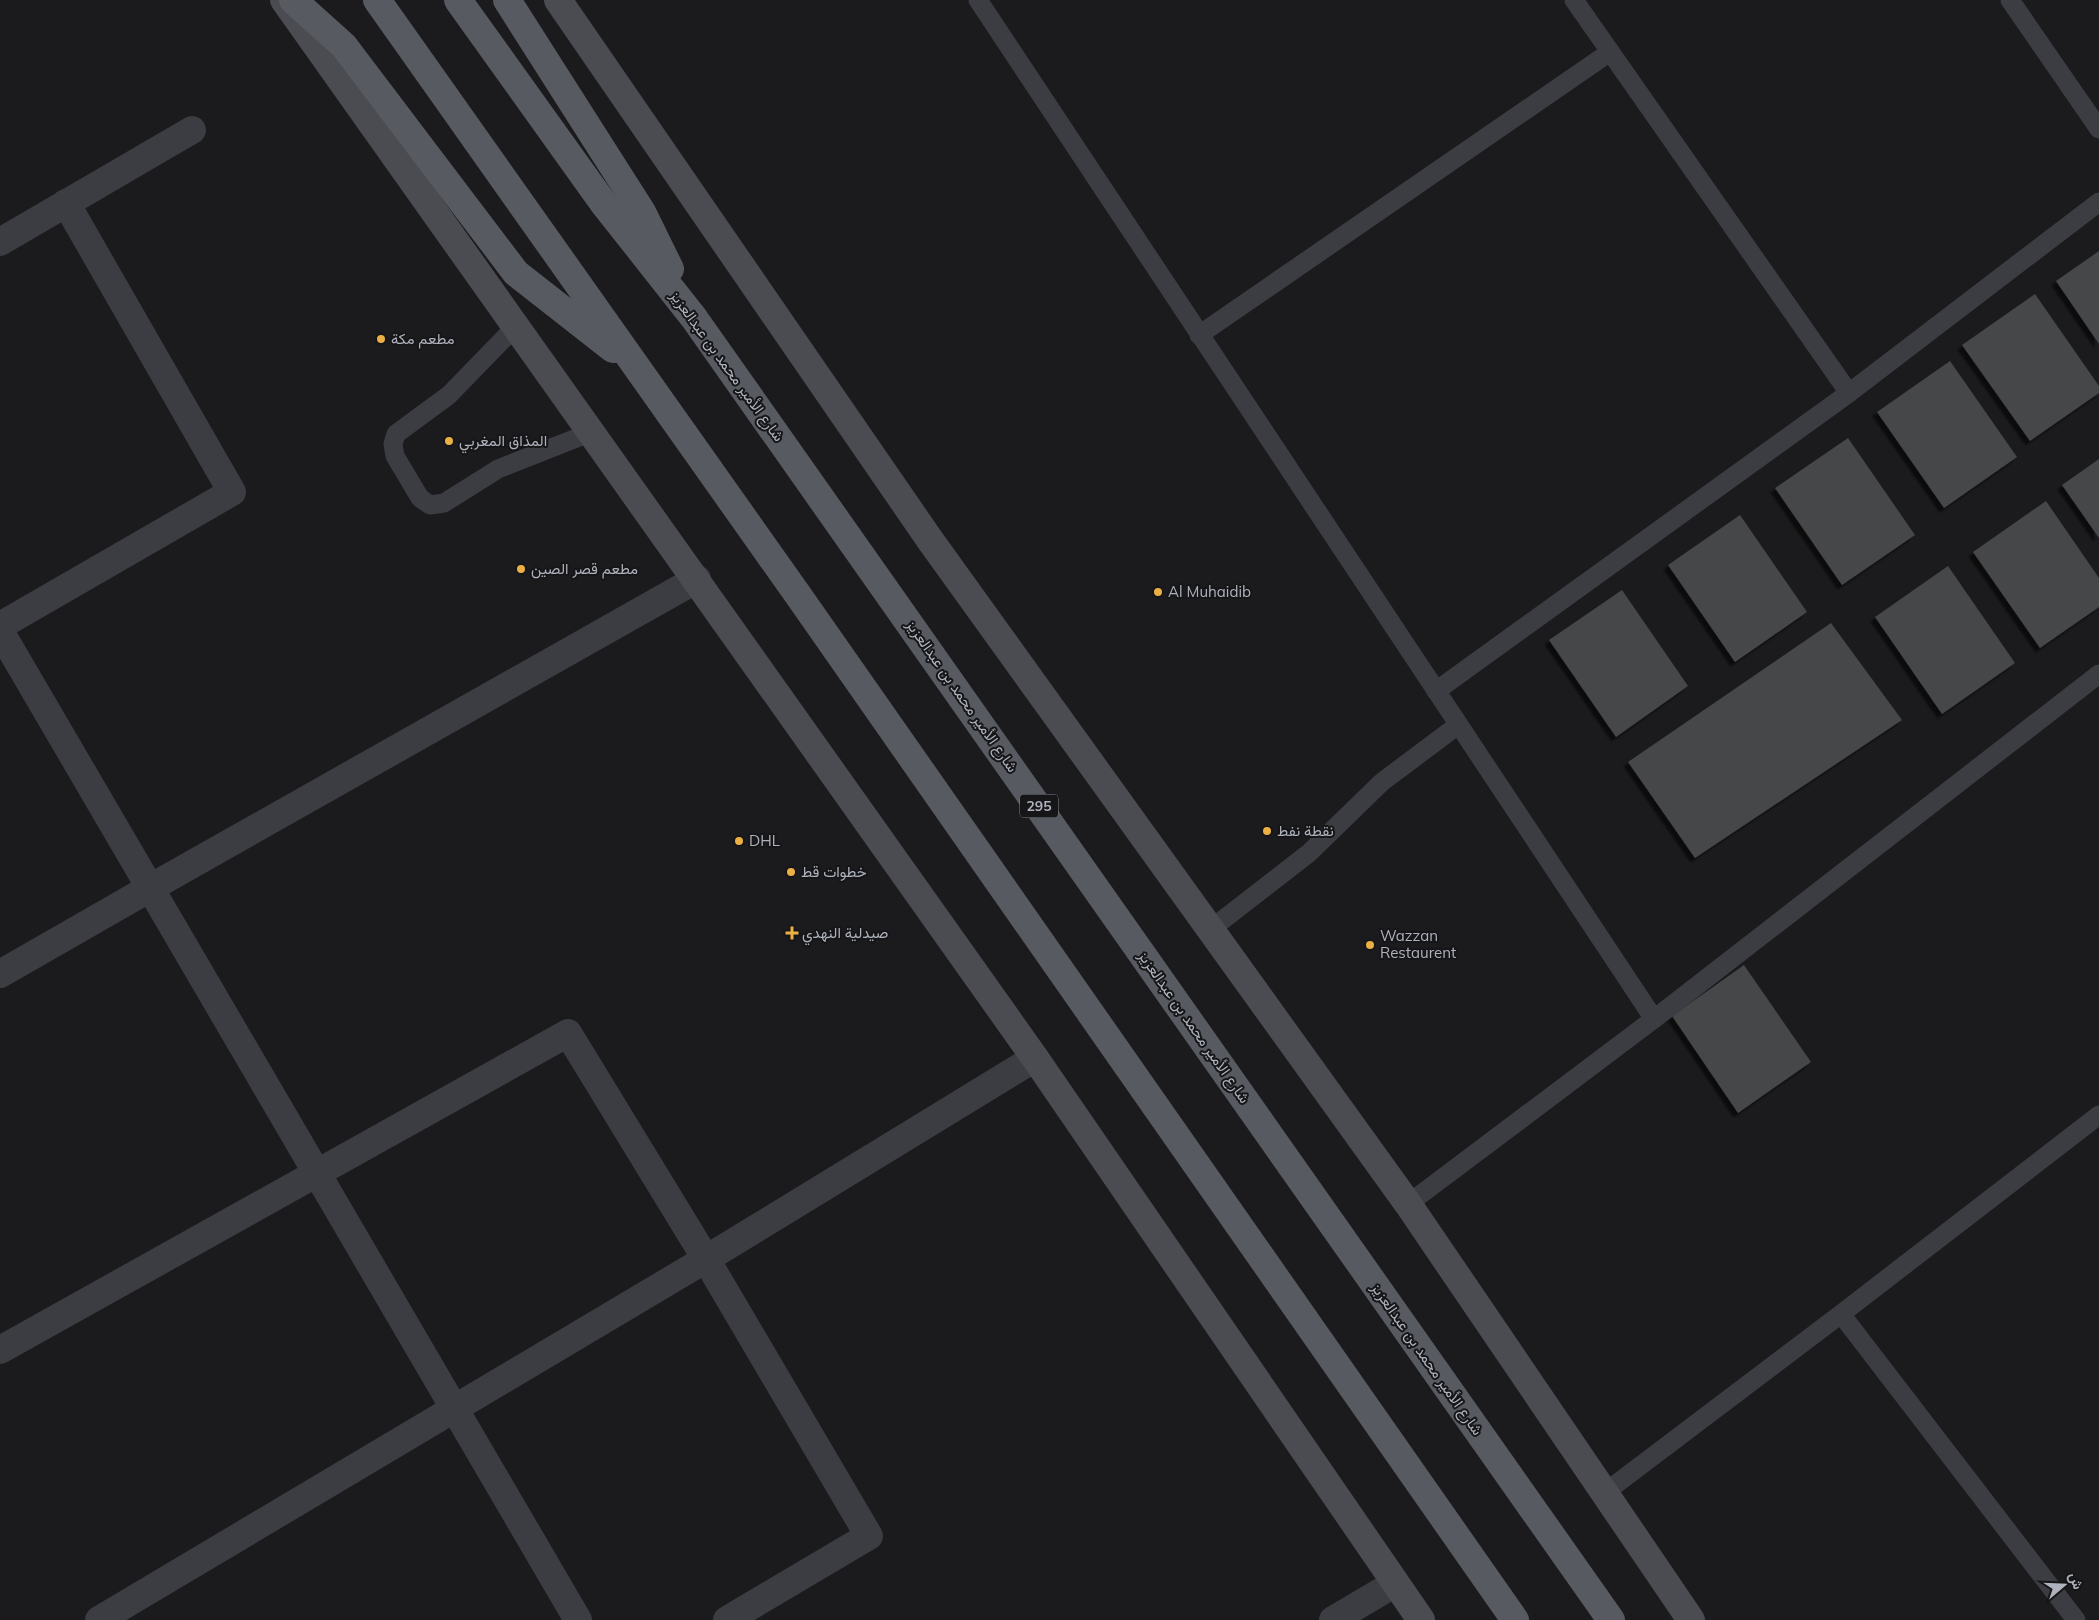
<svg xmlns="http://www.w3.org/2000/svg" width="2099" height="1620" font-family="Mulish,Vazirmatn,sans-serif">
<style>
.building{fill:#45464a;filter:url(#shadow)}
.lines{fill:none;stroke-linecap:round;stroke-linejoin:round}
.service{stroke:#3c3d42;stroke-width:19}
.minor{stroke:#3c3d42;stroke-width:28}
.secondary{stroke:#4a4c52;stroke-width:28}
.primary{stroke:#585a61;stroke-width:28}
.poi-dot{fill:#ebb044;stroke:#161618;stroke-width:2}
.labels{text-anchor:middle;stroke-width:4;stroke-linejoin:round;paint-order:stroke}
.shield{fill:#161618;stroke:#80838b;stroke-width:1}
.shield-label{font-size:14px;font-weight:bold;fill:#aeb2bc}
.poi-label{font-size:15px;fill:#aeb2bc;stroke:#161618;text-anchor:start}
.street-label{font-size:15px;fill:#aeb2bc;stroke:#161618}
</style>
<defs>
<filter id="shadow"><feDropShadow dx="-4.5" dy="4.5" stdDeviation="1" flood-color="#0009"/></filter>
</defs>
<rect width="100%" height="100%" fill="#1b1b1d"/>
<!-- building -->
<g class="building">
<path d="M 2099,251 L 2099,344 L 2056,281 Z"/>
<path d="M 2035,294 L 2099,386 L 2099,393 L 2030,441 L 1962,345 Z"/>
<path d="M 1950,361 L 2017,457 L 1944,508 L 1877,412 Z"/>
<path d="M 1848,438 L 1915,535 L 1842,585 L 1775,488 Z"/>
<path d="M 2099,459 L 2099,538 L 2062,485 Z"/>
<path d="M 2046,501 L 2099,578 L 2099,607 L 2040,648 L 1973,552 Z"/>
<path d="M 1740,515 L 1807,612 L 1735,662 L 1668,565 Z"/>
<path d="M 1948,566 L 2015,663 L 1942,714 L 1875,617 Z"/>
<path d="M 1622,590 L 1688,686 L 1616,737 L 1549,640 Z"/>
<path d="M 1831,623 L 1902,720 L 1695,858 L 1628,762 Z"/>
<path d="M 1744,965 L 1811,1062 L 1738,1113 L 1672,1016 Z"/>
</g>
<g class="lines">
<!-- service -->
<g class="service">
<path d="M 978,0 L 1654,1019"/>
<path d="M 1574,0 L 1849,393"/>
<path d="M 2010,0 L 2099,129"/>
<path d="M 516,326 L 449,395 L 396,434 L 393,444 L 395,456 L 420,498 L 430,505 L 444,503 L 498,469 L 592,432"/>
<path d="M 1199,335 L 1610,52"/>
<path d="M 1436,691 L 1849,393 L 2099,202"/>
<path d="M 1211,929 L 1309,853 L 1382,782 L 1458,725"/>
<path d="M 1408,1204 L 1654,1019 L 2099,674"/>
<path d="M 1841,1314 L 2076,1620"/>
<path d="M 1603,1494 L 1841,1314 L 2099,1115"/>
</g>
<!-- minor -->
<g class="minor">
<path d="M 0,242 L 192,130"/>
<path d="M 0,626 L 232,492 L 66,203"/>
<path d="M 0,631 L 578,1620"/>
<path d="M 0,974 L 150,888 L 697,579"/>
<path d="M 0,1350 L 568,1033 L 706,1259 L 869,1536 L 727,1620"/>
<path d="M 99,1620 L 706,1259 L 1035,1058"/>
<path d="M 1333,1620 L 1394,1584"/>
</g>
<!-- secondary -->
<g class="secondary">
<path d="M 284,0 L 1035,1058 L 1421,1620"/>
<path d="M 558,0 L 930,540 L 1408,1204 L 1691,1620"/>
</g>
<!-- primary -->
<g class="primary">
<path d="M 293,0 L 344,46 L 516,273 L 613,349"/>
<path d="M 377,0 L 798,595 L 1515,1620"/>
<path d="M 458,0 L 604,204 L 694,318 L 1611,1620"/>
<path d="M 507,0 L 642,212 L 670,269"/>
</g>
</g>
<!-- markers -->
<g class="poi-dot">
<circle cx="381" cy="339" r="5"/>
<circle cx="449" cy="441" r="5"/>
<circle cx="521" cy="569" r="5"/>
<circle cx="1158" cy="592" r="5"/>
<circle cx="1267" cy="831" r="5"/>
<circle cx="739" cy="841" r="5"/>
<circle cx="791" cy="872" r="5"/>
<path d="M789.5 925.5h5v5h5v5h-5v5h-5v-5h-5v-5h5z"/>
<circle cx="1370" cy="945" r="5"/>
</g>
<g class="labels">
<!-- shield labels -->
<rect class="shield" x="1020" y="794.5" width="38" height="23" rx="4"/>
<g class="shield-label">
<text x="1039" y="811">295</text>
</g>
<!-- poi labels -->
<g class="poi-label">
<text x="391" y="344">مطعم مكة</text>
<text x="459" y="446">المذاق المغربي</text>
<text x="531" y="574">مطعم قصر الصين</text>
<text x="1168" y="597">Al Muhaidib</text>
<text x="1277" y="836">نقطة نفط</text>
<text x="749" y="846">DHL</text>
<text x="801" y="877">خطوات قط</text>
<text x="802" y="938">صيدلية النهدي</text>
<text x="1380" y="941">Wazzan<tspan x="1380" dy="17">Restaurent</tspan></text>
</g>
<!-- street labels -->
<g class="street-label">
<text transform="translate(727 366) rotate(54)" y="5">شارع الأمير محمد بن عبدالعزيز</text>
<text transform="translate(962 696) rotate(55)" y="5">شارع الأمير محمد بن عبدالعزيز</text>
<text transform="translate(1194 1027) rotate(55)" y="5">شارع الأمير محمد بن عبدالعزيز</text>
<text transform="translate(1427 1359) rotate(55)" y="5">شارع الأمير محمد بن عبدالعزيز</text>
</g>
</g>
<!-- north arrow -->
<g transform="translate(2064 1585) rotate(71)" stroke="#161618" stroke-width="4" paint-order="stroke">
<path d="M0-4L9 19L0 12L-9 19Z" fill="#aeb2bc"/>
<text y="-8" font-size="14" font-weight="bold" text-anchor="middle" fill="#aeb2bc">ش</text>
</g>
</svg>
